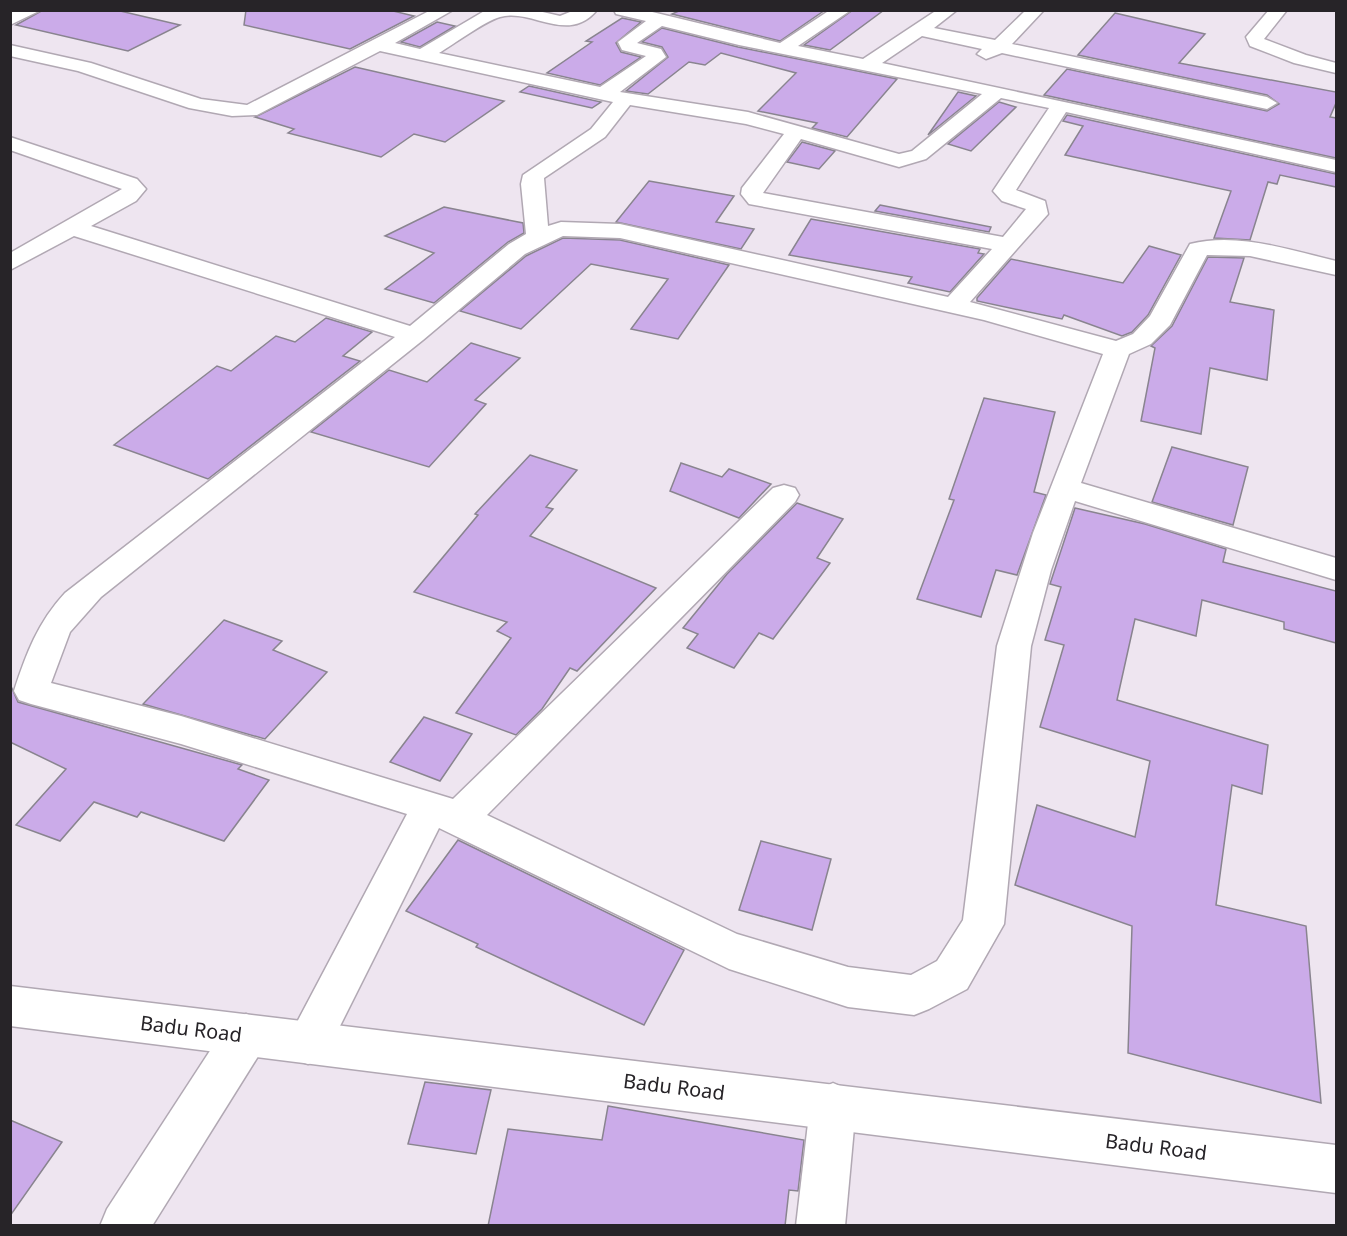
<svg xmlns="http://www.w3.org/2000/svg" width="1347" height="1236" font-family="'Noto Sans',sans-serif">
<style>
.building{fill:#cbabe9;stroke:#89848f;stroke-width:1.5}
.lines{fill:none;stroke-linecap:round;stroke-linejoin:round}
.minor-casing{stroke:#b1a8b3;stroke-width:3}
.primary-casing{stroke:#b1a8b3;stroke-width:3}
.minor{fill:#fff;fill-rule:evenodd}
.primary{fill:#fff;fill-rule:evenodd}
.labels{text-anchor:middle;stroke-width:5;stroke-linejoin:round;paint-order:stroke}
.near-street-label{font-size:20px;fill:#272428;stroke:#fff}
</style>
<rect width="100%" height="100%" fill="#eee5f0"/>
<!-- building -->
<g class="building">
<path d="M 43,10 L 116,10 L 180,25 L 128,51 L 16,25 Z"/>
<path d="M 246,10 L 389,10 L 414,16 L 350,49 L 244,25 Z"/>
<path d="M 681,10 L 825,10 L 780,41 L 672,14 Z"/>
<path d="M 853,10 L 884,10 L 830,50 L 804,45 Z"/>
<path d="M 1115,13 L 1205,34 L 1179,63 L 1336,92 L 1336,103 L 1330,117 L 1336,118 L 1336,158 L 1044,95 L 1067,69 L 1267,111 L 1279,104 L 1267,95 L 1078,55 Z"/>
<path d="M 622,18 L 641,22 L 616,43 L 621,52 L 641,57 L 600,85 L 547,73 L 592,42 L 586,41 Z"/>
<path d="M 437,22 L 455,26 L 420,47 L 401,42 Z"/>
<path d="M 662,28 L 738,47 L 897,79 L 847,137 L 812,128 L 817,123 L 758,111 L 796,73 L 721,53 L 705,65 L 689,62 L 648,94 L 626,91 L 668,57 L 662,47 L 642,42 Z"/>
<path d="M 355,67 L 504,101 L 445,142 L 414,134 L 381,157 L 288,133 L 294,129 L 255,117 Z"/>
<path d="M 529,86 L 601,102 L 592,108 L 520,92 Z"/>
<path d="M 958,92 L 976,96 L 928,135 Z"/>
<path d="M 999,102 L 1016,107 L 971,151 L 948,144 Z"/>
<path d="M 1067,115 L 1336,174 L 1336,187 L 1280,175 L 1277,184 L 1268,182 L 1250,240 L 1214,238 L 1231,191 L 1065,155 L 1083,126 L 1063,121 Z"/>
<path d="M 802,142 L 835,151 L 819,169 L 787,162 Z"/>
<path d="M 649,181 L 734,196 L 716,222 L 754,229 L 741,249 L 616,222 Z"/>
<path d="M 880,205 L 991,227 L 989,232 L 875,211 Z"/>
<path d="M 444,207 L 523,223 L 524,233 L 508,242 L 434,303 L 385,289 L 434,253 L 385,236 Z"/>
<path d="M 811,219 L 980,249 L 978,253 L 984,254 L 950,292 L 908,283 L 912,277 L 789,255 Z"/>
<path d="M 563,238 L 620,240 L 729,265 L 678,339 L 631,329 L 668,279 L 591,264 L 521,329 L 460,311 L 526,256 Z"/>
<path d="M 1149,246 L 1181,255 L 1148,315 L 1132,332 L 1122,336 L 1064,315 L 1062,319 L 977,301 L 977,298 L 1011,259 L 1123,283 Z"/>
<path d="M 1208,257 L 1244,258 L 1230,302 L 1274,310 L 1267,380 L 1210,368 L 1201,434 L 1141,421 L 1155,348 L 1151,346 L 1172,326 Z"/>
<path d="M 326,318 L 372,332 L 343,356 L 360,361 L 208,479 L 114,445 L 217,366 L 231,371 L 276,336 L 295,342 Z"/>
<path d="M 471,343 L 520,358 L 475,400 L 486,404 L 429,467 L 311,432 L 389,370 L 427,382 Z"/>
<path d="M 984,398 L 1055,412 L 1034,492 L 1046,495 L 1017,575 L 996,570 L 981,617 L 917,599 L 954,500 L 949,499 Z"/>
<path d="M 1172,447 L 1248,467 L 1233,525 L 1152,502 Z"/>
<path d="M 530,455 L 577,470 L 546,507 L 553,509 L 530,536 L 656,588 L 577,671 L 570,668 L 542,709 L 516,735 L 456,713 L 511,638 L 497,631 L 507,622 L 414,592 L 478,515 L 475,514 Z"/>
<path d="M 681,463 L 722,477 L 729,469 L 771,484 L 739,518 L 670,491 Z"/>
<path d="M 797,503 L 843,519 L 817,558 L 830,563 L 795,610 L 773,639 L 759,633 L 734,668 L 687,648 L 698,634 L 683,628 L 727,574 Z"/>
<path d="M 1075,508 L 1145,524 L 1226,549 L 1223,562 L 1336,591 L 1336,643 L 1284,629 L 1284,622 L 1202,600 L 1196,636 L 1135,619 L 1117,700 L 1268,745 L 1262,794 L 1232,785 L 1216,905 L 1306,926 L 1321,1103 L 1128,1053 L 1132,926 L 1015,885 L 1037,805 L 1135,837 L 1150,761 L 1040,727 L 1064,645 L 1045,640 L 1061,587 L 1050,584 Z"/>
<path d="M 224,620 L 282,641 L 273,650 L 327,672 L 265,739 L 143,704 Z"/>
<path d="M 10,684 L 18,702 L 242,765 L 238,769 L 269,780 L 224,841 L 141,812 L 137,817 L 94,802 L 60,841 L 16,825 L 66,769 L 10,742 Z"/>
<path d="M 424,717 L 472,734 L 440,781 L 390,762 Z"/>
<path d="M 458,840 L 684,950 L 644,1025 L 523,969 L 476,947 L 478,944 L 406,911 Z"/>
<path d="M 761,841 L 831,859 L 812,930 L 739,910 Z"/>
<path d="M 425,1082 L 491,1090 L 476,1154 L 408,1144 Z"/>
<path d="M 608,1106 L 804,1140 L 798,1191 L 789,1190 L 785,1226 L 488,1226 L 508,1129 L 602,1140 Z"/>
<path d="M 10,1120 L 62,1142 L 10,1216 Z"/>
</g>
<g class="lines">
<!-- minor casing -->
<g class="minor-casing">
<g id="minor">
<path d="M 17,10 L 41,10 L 10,25 L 10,13 Z"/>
<path d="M 431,10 L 453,10 L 395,43 L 420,49 L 486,10 L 534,10 L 560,16 L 575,10 L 597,10 C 568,45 532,8 500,17 C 485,21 454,44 439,53 L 600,87 L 646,56 L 622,50 L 618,42 L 646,21 L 616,14 L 614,10 L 644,10 L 780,43 L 830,10 L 851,10 L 798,46 L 863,59 L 937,10 L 957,10 L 934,28 L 995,40 L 1026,10 L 1044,10 L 1012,44 L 1267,97 L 1277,103 L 1267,109 L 1002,53 L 986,59 L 977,54 L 982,49 L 922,36 L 882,63 L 1336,160 L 1336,172 L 1066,112 L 1016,190 L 1045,201 L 1048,214 L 970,302 L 1116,341 L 1133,334 L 1150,316 L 1190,244 C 1238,232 1289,250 1336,261 L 1336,275 L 1250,256 L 1207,255 L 1170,325 L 1151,344 L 1129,354 L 1081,483 L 1336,558 L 1336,580 L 1075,501 L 1051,570 L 1031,646 L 1004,924 L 967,989 L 929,1009 L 914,1015 L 848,1007 L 729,969 L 439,828 L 324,1058 L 308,1064 L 292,1058 L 286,1043 L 407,814 L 181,744 L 31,704 L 19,700 L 14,691 C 26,654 38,622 65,593 L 395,337 L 74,236 L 10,270 L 10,253 L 122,189 L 10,150 L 10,137 L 137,179 L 146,189 L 136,201 L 91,226 L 410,326 L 509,244 L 526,234 L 521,184 L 523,175 L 591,129 L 613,102 L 380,51 L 257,115 L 232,116 L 189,108 L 78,71 L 10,56 L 10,45 L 91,63 L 201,99 L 247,105 ZM 662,26 L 739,45 L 982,94 L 912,151 L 899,154 L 748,112 L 620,92 L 666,57 L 661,49 L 637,43 ZM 1001,98 L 1049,108 L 993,191 L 1002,201 L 1026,209 L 1003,237 L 763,193 L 801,139 L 899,167 L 926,159 ZM 630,105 L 746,124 L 784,134 L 742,188 L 741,194 L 749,204 L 992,249 L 948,297 L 620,224 L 561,222 L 548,226 L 544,178 L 605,137 ZM 563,236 L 620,238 L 984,320 L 1103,354 L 1033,533 L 997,646 L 963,920 L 937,961 L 911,975 L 848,967 L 737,934 L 487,815 L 795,502 L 799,495 L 795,488 L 784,485 L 773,488 L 453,799 L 181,716 L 51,683 L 70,632 L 101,597 L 423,340 L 525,254 Z"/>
<path d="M 1269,10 L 1287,10 L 1264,39 L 1306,55 L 1336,63 L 1336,73 L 1294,63 L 1250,46 L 1246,37 Z"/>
<path d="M 246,1014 L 262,1020 L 268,1035 L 262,1050 L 152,1226 L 100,1226 L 107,1209 L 230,1020 Z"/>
<path d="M 833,1083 L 849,1090 L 856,1106 L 845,1226 L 796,1226 L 810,1106 L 817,1090 Z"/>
</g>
</g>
<!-- primary casing -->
<g class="primary-casing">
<path id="primary" d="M 10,986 L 1336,1145 L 1336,1193 L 10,1026 Z"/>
</g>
<!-- minor -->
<use href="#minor" class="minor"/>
<!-- primary -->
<use href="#primary" class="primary"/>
</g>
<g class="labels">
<!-- near-street labels -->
<g class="near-street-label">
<text transform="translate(191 1029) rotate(7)" y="7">Badu Road</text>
<text transform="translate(674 1087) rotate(7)" y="7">Badu Road</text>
<text transform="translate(1156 1147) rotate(7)" y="7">Badu Road</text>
</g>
</g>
<!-- border -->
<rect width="1347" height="1236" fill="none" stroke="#272428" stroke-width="24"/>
</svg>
